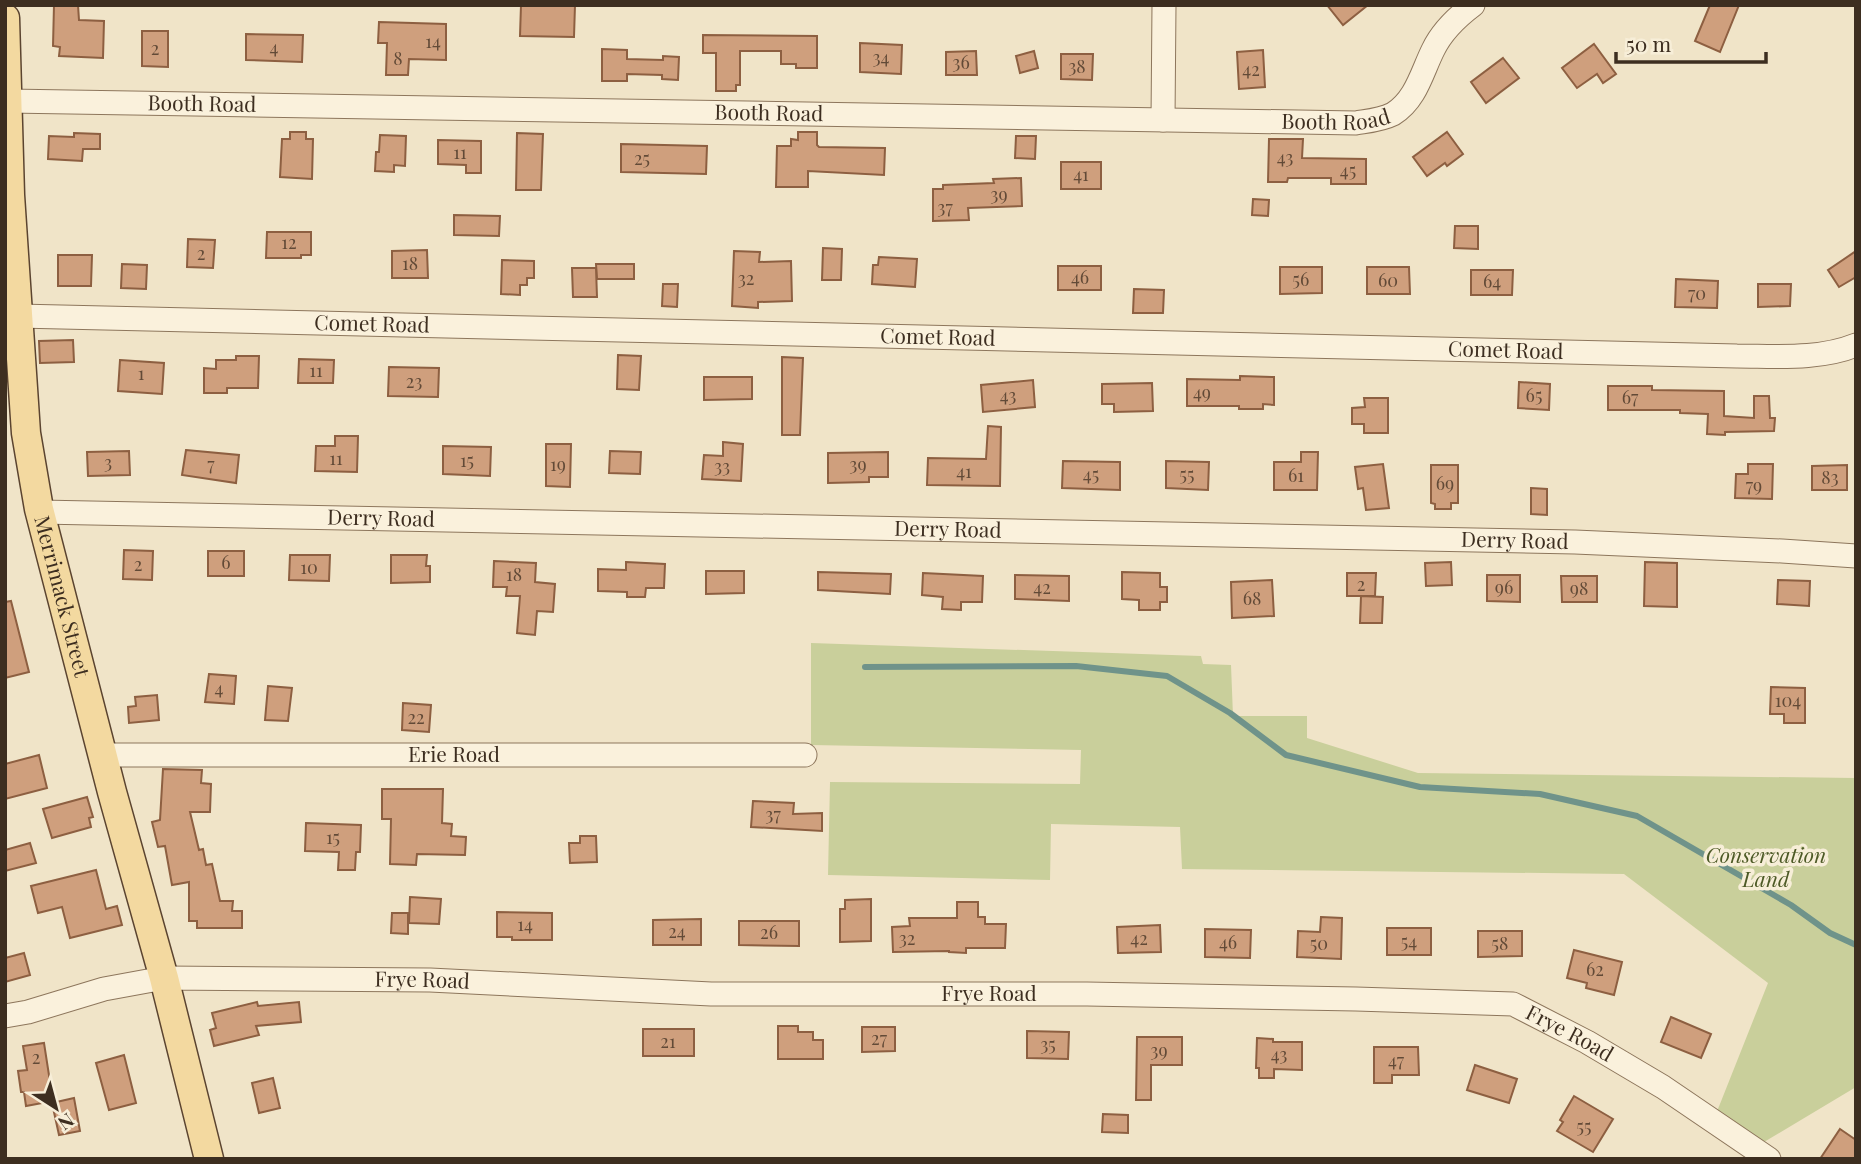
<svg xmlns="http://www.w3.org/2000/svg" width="1861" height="1164" font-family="'Playfair Display',serif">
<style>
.green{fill:#c9cf9b}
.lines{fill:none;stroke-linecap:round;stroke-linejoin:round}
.stream{stroke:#6f938a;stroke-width:6}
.building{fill:#cf9f7d;stroke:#8d5f41;stroke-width:2}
.minor-casing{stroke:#8d765c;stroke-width:25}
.major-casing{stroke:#5b4430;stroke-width:31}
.minor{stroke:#faf1dc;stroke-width:23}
.major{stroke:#f3d9a0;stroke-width:28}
.labels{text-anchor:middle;stroke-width:7;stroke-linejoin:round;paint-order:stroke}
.number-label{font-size:18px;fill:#624a37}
.street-label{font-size:21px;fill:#3d2e20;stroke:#f7eed8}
.park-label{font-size:21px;font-style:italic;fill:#4d5a26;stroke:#f7eed8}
</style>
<rect width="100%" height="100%" fill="#f0e4c8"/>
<!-- green -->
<path class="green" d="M 811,643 L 1201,656 L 1203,664 L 1231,665 L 1233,716 L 1307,716 L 1307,738 L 1418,773 L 1855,778 L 1856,1087 L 1764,1142 L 1716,1114 L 1768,983 L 1624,874 L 1182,869 L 1180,827 L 1051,824 L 1050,880 L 828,875 L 830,782 L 1080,784 L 1081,750 L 811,745 Z"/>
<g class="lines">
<!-- stream -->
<path class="stream" d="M 865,667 L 1076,666 L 1167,676 L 1230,713 L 1286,755 L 1420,787 L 1540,794 L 1637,816 L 1791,905 L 1830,933 L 1856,945"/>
</g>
<!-- building -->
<g class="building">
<path d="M 54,5 L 78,5 L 79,20 L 104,21 L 103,58 L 59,56 L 60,47 L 53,46 Z"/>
<path d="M 521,5 L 575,5 L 574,37 L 520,36 Z"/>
<path d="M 1327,5 L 1368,5 L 1343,25 Z"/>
<path d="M 1710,5 L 1739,5 L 1720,52 L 1695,41 Z"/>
<path d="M 379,22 L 446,24 L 446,60 L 409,59 L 408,75 L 386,75 L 387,43 L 378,43 Z"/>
<path d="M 142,31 L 168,31 L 168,67 L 142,66 Z"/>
<path d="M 246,34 L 303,35 L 302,62 L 246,60 Z"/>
<path d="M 703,35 L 817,36 L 817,68 L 796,68 L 796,64 L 781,64 L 781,51 L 740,51 L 740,85 L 736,85 L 736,91 L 716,91 L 716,53 L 703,53 Z"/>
<path d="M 860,43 L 902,45 L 901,74 L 860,72 Z"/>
<path d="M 1594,44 L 1616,74 L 1603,83 L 1597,74 L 1577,88 L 1562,68 Z"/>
<path d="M 602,49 L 627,50 L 627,59 L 663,60 L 663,56 L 679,57 L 678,80 L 662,79 L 662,75 L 627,74 L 627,81 L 602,81 Z"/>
<path d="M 1263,50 L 1265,87 L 1239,89 L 1237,52 Z"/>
<path d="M 976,51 L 977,75 L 946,75 L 946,52 Z"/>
<path d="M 1034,51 L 1038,68 L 1020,73 L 1016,56 Z"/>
<path d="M 1061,54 L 1093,54 L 1092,80 L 1061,79 Z"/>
<path d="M 1503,58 L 1519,78 L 1486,103 L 1471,82 Z"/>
<path d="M 290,132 L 306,132 L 306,139 L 313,139 L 312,179 L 280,177 L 282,139 L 290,139 Z"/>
<path d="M 798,132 L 817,132 L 817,145 L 819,147 L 885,148 L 884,175 L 808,171 L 808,187 L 776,187 L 777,146 L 791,146 L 791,139 L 798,140 Z"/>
<path d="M 1447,132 L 1463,154 L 1447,166 L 1445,163 L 1427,176 L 1413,157 Z"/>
<path d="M 74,133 L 100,134 L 100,149 L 83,149 L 82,161 L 48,159 L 49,136 L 74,137 Z"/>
<path d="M 517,133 L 543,134 L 541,190 L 516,190 Z"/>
<path d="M 380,135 L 406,136 L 405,166 L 394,165 L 394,172 L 375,171 L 376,152 L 379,152 Z"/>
<path d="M 1016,136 L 1036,136 L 1035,159 L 1015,158 Z"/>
<path d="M 1269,139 L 1303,139 L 1302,158 L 1366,159 L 1366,184 L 1331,184 L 1331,178 L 1288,178 L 1287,182 L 1268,182 Z"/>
<path d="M 438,140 L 481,141 L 481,173 L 466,173 L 466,165 L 438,164 Z"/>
<path d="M 621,144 L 707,146 L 706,174 L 621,172 Z"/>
<rect x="1061" y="162" width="40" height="27"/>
<path d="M 1021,178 L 1022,206 L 968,208 L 969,220 L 933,221 L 933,189 L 943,189 L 943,185 L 994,183 L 993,179 Z"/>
<path d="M 1253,199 L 1269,200 L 1268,216 L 1252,215 Z"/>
<path d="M 454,215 L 500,216 L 499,236 L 454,235 Z"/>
<path d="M 1455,226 L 1478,226 L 1478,249 L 1454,248 Z"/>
<path d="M 267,232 L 311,232 L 311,255 L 301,255 L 301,258 L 266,258 Z"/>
<path d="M 188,239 L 215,240 L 213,268 L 187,267 Z"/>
<path d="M 823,248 L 842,249 L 841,280 L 822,280 Z"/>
<path d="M 427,250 L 428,278 L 392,278 L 392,251 Z"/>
<path d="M 734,251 L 760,252 L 759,262 L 791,261 L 792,301 L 758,302 L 758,308 L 732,306 Z"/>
<path d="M 1856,251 L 1856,277 L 1839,287 L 1828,270 Z"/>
<path d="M 58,255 L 92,255 L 91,286 L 58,286 Z"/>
<path d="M 879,257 L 917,259 L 915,287 L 872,284 L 873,265 L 878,265 Z"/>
<path d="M 502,260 L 534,261 L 534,278 L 527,278 L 527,285 L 520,285 L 520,295 L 501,294 Z"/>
<path d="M 122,264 L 147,265 L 146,289 L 121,288 Z"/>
<path d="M 596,264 L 634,264 L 634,279 L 597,279 Z"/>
<rect x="1058" y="266" width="43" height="24"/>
<path d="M 1280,267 L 1322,267 L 1322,293 L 1280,294 Z"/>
<path d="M 1367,267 L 1409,267 L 1410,294 L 1367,294 Z"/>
<path d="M 572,268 L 596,268 L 597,297 L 573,297 Z"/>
<path d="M 1471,270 L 1513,270 L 1512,295 L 1471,295 Z"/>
<path d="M 1676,279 L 1718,281 L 1717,308 L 1675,307 Z"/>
<path d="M 663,284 L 678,284 L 677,307 L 662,306 Z"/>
<path d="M 1758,284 L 1791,284 L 1790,306 L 1758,307 Z"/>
<path d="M 1134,289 L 1164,290 L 1163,313 L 1133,313 Z"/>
<path d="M 73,340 L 74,362 L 40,363 L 39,341 Z"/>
<path d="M 618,355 L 641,356 L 639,390 L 617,389 Z"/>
<path d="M 236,356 L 259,356 L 258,388 L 227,388 L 227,393 L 204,393 L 204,368 L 216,369 L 216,360 L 236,360 Z"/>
<path d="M 782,357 L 803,358 L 800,435 L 782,435 Z"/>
<path d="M 299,359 L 334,360 L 333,383 L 298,383 Z"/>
<path d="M 120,360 L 164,363 L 162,394 L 118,391 Z"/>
<path d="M 389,367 L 439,368 L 438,397 L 388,396 Z"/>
<path d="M 1240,376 L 1274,377 L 1274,405 L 1263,404 L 1263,409 L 1239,409 L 1239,406 L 1187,406 L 1187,379 L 1240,380 Z"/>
<path d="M 704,377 L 752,377 L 752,399 L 704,400 Z"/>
<path d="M 1033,380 L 1035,407 L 983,412 L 981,385 Z"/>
<path d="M 1519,382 L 1550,384 L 1549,410 L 1518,408 Z"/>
<path d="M 1152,383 L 1153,411 L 1114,412 L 1114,404 L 1102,404 L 1102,384 Z"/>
<path d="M 1608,386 L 1652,386 L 1652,390 L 1724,391 L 1724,416 L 1754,418 L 1754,396 L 1769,396 L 1770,418 L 1775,418 L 1774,431 L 1725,432 L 1725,435 L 1707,434 L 1708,414 L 1680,413 L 1680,410 L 1608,410 Z"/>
<path d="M 1364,398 L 1388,398 L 1388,433 L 1364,433 L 1364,424 L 1352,424 L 1352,408 L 1365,407 Z"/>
<path d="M 988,426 L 1001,427 L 1000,486 L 927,485 L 928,458 L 986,459 Z"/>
<path d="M 335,436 L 358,436 L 357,472 L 315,471 L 316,446 L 335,446 Z"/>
<path d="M 723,442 L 743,444 L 741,481 L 702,479 L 704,455 L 723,456 Z"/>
<path d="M 546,444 L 571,444 L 570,487 L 546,486 Z"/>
<path d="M 443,446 L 491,447 L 490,476 L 443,474 Z"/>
<path d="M 186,450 L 239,455 L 236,483 L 182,475 Z"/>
<path d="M 129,451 L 130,475 L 88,476 L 87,452 Z"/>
<path d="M 610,451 L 641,452 L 640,474 L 609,473 Z"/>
<path d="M 888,452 L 888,477 L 869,477 L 869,482 L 828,483 L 828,453 Z"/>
<path d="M 1301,452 L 1318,452 L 1317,490 L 1274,490 L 1274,462 L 1301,462 Z"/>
<path d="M 1063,461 L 1120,462 L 1120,490 L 1062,488 Z"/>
<path d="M 1166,461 L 1209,462 L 1208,490 L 1166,488 Z"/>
<path d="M 1383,464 L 1389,508 L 1366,510 L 1363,488 L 1358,489 L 1355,467 Z"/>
<path d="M 1748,464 L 1773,464 L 1772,499 L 1735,498 L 1736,474 L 1748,474 Z"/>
<path d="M 1431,465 L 1458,465 L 1458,503 L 1451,503 L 1451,509 L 1435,509 L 1435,504 L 1431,503 Z"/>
<path d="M 1847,465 L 1847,490 L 1812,490 L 1812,466 Z"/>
<path d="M 1531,488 L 1547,489 L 1547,515 L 1531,514 Z"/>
<path d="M 124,550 L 153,551 L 152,580 L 123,579 Z"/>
<rect x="208" y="551" width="36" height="25"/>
<path d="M 290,555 L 330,555 L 329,581 L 289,580 Z"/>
<path d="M 391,555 L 427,555 L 426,566 L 430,566 L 430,582 L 391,583 Z"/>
<path d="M 494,561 L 536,563 L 535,582 L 555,584 L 553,612 L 537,611 L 535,635 L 517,633 L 520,596 L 506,596 L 507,587 L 493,587 Z"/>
<path d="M 626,562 L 665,564 L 664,588 L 646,588 L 645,597 L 627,597 L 627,592 L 598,591 L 598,569 L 626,570 Z"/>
<path d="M 1451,562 L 1452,585 L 1426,586 L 1425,563 Z"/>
<path d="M 1645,562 L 1677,563 L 1677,607 L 1644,606 Z"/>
<path d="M 706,571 L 744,571 L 744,593 L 706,594 Z"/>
<path d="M 818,572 L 891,574 L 890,594 L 818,590 Z"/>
<path d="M 1122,572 L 1160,573 L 1160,587 L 1167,587 L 1167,602 L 1160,602 L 1160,610 L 1139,610 L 1139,600 L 1122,599 Z"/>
<path d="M 923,573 L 983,576 L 982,602 L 961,602 L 961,610 L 942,609 L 943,597 L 922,595 Z"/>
<path d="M 1347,573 L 1376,573 L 1375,596 L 1347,596 Z"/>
<path d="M 1015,575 L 1069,576 L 1069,601 L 1015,599 Z"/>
<path d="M 1487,575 L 1520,575 L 1520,602 L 1487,601 Z"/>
<path d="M 1561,576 L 1597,576 L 1597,602 L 1562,602 Z"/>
<path d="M 1272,580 L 1274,616 L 1232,618 L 1231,582 Z"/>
<path d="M 1778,580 L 1810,581 L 1809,606 L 1777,604 Z"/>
<path d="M 1361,596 L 1383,597 L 1382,623 L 1360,623 Z"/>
<path d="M 11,601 L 29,672 L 5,678 L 5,602 Z"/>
<path d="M 209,674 L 236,676 L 234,704 L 205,702 Z"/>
<path d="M 268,686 L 292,688 L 288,721 L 265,720 Z"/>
<path d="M 1771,687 L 1805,688 L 1805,723 L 1784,723 L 1784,714 L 1770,714 Z"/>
<path d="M 157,695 L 159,720 L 129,723 L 128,707 L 136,706 L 135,697 Z"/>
<path d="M 403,703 L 431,705 L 429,732 L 402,730 Z"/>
<path d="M 39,755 L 47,788 L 5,799 L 5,764 Z"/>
<path d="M 163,769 L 202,770 L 201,783 L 211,784 L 210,812 L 190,812 L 199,850 L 203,849 L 206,865 L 212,864 L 220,901 L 233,901 L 232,911 L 242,911 L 242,928 L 197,928 L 197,921 L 189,921 L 189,882 L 172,885 L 165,846 L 158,847 L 152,822 L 160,820 Z"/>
<path d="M 382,789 L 443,789 L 442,823 L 452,824 L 451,836 L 466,837 L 465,855 L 417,854 L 416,865 L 390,864 L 391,819 L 382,819 Z"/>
<path d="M 87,797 L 93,817 L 89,818 L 91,827 L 52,838 L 43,809 Z"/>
<path d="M 753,801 L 794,803 L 793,814 L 822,813 L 822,831 L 751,827 Z"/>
<path d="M 306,823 L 361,825 L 360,852 L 356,852 L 355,870 L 338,870 L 339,852 L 305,851 Z"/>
<path d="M 580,836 L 596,836 L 597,862 L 570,863 L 569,843 L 580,843 Z"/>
<path d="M 30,843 L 36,863 L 5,871 L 5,850 Z"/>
<path d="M 96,870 L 106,909 L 117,906 L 122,925 L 70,938 L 62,907 L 38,913 L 31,886 Z"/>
<path d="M 410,897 L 441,899 L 439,924 L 409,923 Z"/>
<path d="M 871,899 L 871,941 L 840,942 L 840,909 L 845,909 L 845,900 Z"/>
<path d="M 957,902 L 978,902 L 978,917 L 985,917 L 985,924 L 1006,924 L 1005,948 L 966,948 L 966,953 L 949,952 L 949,951 L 893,952 L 892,927 L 910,926 L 909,918 L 957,918 Z"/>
<path d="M 497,912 L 552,913 L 552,940 L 512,940 L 512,937 L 497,937 Z"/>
<path d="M 392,913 L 408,913 L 408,934 L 391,933 Z"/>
<path d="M 1321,917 L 1342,918 L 1341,959 L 1297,957 L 1298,931 L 1320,932 Z"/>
<path d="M 701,919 L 701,945 L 653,945 L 653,920 Z"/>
<path d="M 739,921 L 799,921 L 799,946 L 739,945 Z"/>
<path d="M 1160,925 L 1161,952 L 1118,953 L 1117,927 Z"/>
<rect x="1387" y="928" width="44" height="27"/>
<path d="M 1205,929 L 1251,930 L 1250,958 L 1205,957 Z"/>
<path d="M 1478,931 L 1522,931 L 1522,956 L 1478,957 Z"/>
<path d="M 1574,950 L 1622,962 L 1614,995 L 1586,988 L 1587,983 L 1567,978 Z"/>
<path d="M 24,953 L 30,975 L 5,982 L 5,958 Z"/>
<path d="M 257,1002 L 258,1006 L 299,1002 L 301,1022 L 256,1026 L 259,1035 L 214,1046 L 210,1030 L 216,1028 L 212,1013 Z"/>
<path d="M 1671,1017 L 1711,1034 L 1701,1058 L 1661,1042 Z"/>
<path d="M 778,1026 L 798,1026 L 798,1032 L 813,1032 L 813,1040 L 823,1040 L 823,1059 L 778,1059 Z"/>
<path d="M 862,1027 L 895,1027 L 895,1051 L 862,1052 Z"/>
<rect x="643" y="1029" width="51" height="27"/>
<path d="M 1027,1031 L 1069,1032 L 1068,1059 L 1027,1058 Z"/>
<path d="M 1137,1037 L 1182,1037 L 1182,1065 L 1151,1065 L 1151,1100 L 1136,1100 Z"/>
<path d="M 1257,1038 L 1273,1039 L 1273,1042 L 1302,1042 L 1302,1070 L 1274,1069 L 1274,1078 L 1259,1078 L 1259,1068 L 1256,1068 Z"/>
<path d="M 44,1043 L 53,1101 L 26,1106 L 24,1092 L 21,1092 L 18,1071 L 27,1070 L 23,1046 Z"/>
<path d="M 1374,1047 L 1418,1047 L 1419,1075 L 1392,1075 L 1392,1083 L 1374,1083 Z"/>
<path d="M 124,1055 L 136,1103 L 109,1110 L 96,1063 Z"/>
<path d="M 1475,1065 L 1517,1079 L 1509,1103 L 1467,1090 Z"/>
<path d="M 273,1078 L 280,1108 L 259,1113 L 252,1083 Z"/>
<path d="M 1574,1096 L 1613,1119 L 1593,1152 L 1557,1131 L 1563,1122 L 1560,1120 Z"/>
<path d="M 74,1098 L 80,1131 L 59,1135 L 52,1103 Z"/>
<path d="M 1103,1114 L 1128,1115 L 1128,1133 L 1102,1132 Z"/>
<path d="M 1840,1129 L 1856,1140 L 1856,1159 L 1820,1159 Z"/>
</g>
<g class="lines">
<!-- minor casing -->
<g class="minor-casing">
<g id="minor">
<path id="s1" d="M 8,101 L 1356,123 C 1368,121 1381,120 1393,114 C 1416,100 1422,72 1433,50 C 1442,31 1457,17 1473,5"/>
<path d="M 1163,120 L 1164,5"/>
<path id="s2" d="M 18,316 L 1737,356 C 1776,356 1819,360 1856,345"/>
<path id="s3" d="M 40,512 L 1575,542 L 1782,551 L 1856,556"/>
<path id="s4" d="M 102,755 L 805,755"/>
<path id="s5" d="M 5,1016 L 28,1012 L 104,989 L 164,978 L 430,980 L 711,994 L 1087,994 L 1356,999 L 1513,1004 L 1587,1042 L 1663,1087 L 1769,1159"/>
</g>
</g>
<!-- major casing -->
<g class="major-casing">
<g id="major">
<path id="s6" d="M 5,18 L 10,195 L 26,433 L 39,509 L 112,792 L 164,978 L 209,1159"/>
</g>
</g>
<!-- minor -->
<use href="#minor" class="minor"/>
<!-- major -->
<use href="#major" class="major"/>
</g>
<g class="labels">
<!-- number labels -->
<g class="number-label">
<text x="433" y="48">14</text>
<text x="274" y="54">4</text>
<text x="155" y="55">2</text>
<text x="881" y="64">34</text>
<text x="398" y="65">8</text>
<text x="961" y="69">36</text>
<text x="1077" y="73">38</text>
<text x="1251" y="76">42</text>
<text x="460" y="159">11</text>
<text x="1285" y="164">43</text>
<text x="642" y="165">25</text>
<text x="1348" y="177">45</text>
<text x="1081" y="181">41</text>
<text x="999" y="201">39</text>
<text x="945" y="214">37</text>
<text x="289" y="249">12</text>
<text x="201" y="260">2</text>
<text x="410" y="270">18</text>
<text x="1080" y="284">46</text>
<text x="746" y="285">32</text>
<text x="1301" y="286">56</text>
<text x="1388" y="287">60</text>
<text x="1492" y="288">64</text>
<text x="1697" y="300">70</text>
<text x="316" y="377">11</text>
<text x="141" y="380">1</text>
<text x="414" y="388">23</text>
<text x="1202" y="399">49</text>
<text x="1008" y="402">43</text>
<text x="1534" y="402">65</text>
<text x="1630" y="404">67</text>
<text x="336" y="465">11</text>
<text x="467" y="467">15</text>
<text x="108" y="469">3</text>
<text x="211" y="471">7</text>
<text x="558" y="471">19</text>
<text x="858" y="471">39</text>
<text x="722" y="473">33</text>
<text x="964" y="478">41</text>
<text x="1091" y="481">45</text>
<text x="1187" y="481">55</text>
<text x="1296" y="482">61</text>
<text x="1830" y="484">83</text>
<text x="1445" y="490">69</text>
<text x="1754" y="492">79</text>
<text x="226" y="569">6</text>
<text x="138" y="571">2</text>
<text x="309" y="574">10</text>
<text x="514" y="581">18</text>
<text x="1361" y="591">2</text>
<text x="1042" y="594">42</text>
<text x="1504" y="594">96</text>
<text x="1579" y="595">98</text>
<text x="1252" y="605">68</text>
<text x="219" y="695">4</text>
<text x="1788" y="707">104</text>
<text x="416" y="724">22</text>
<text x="773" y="821">37</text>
<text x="333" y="844">15</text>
<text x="525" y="931">14</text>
<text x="677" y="938">24</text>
<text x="769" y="939">26</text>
<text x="907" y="945">32</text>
<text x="1139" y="945">42</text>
<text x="1409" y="948">54</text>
<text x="1228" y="949">46</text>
<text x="1319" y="950">50</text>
<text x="1500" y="950">58</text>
<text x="1595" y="976">62</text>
<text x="879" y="1045">27</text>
<text x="668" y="1048">21</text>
<text x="1048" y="1051">35</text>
<text x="1159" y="1057">39</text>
<text x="1279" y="1061">43</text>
<text x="36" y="1064">2</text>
<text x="1396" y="1067">47</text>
<text x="1584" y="1133">55</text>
</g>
<!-- street labels -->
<g class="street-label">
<text dy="7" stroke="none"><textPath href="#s1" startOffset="194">Booth Road</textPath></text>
<text dy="7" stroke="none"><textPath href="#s1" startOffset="761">Booth Road</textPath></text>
<text dy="7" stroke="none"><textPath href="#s1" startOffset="1328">Booth Road</textPath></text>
<text dy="7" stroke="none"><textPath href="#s2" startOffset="354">Comet Road</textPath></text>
<text dy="7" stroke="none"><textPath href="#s2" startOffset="920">Comet Road</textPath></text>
<text dy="7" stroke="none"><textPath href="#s2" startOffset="1488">Comet Road</textPath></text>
<text dy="7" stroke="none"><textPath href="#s3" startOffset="341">Derry Road</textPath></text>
<text dy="7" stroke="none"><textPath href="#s3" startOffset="908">Derry Road</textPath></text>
<text dy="7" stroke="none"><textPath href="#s3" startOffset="1475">Derry Road</textPath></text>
<text dy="7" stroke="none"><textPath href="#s6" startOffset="583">Merrimack Street</textPath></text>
<text dy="7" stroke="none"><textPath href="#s4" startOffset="352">Erie Road</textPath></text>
<text dy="7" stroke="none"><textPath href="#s5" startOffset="422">Frye Road</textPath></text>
<text dy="7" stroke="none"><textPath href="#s5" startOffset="989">Frye Road</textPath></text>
<text dy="7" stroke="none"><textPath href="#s5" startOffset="1577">Frye Road</textPath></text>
</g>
<!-- park labels -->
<g class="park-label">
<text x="1766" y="863">Conservation<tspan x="1766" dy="24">Land</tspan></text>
</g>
</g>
<!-- border -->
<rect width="1861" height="1164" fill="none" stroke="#3d2e20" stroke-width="14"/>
<!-- north arrow -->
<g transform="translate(56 1108) rotate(144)" stroke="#f7eed8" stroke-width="5" paint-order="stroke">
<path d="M0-5L12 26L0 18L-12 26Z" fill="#3d2e20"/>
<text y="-10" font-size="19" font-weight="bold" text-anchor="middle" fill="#3d2e20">N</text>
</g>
<!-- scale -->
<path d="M1616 52v10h150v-10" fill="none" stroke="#3d2e20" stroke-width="3.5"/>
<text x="1626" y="52" font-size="21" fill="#3d2e20" stroke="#f7eed8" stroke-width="5" paint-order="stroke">50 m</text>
</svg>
